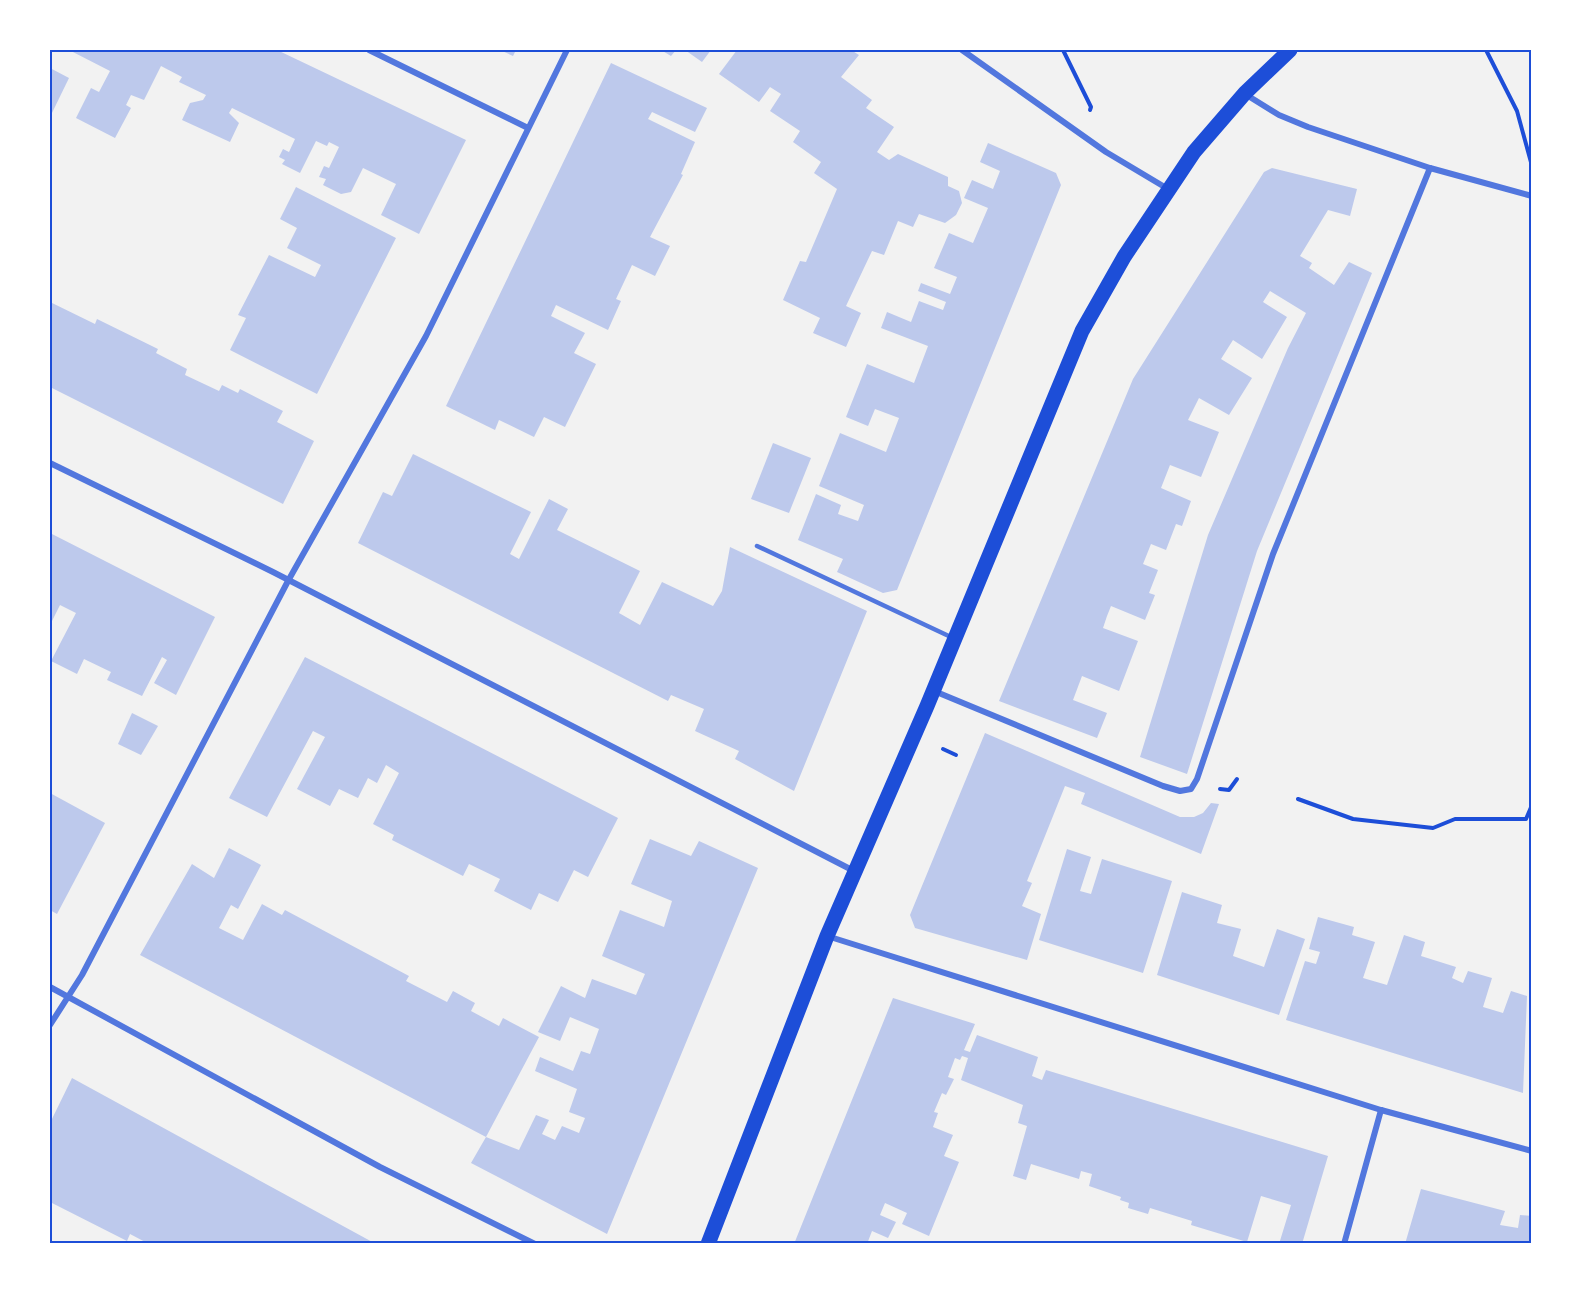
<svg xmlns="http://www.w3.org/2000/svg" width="1581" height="1293" font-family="'Fira Sans',sans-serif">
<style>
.building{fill:#bdc9ec}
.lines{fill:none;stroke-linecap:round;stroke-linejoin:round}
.path{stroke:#1d4ed8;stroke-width:4}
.service{stroke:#5277de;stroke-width:4.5}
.minor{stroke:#5277de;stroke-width:6}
.primary{stroke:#1d4ed8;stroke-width:15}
.neatline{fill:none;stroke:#1d4ed8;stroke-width:2}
</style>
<rect width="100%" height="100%" fill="#f2f2f2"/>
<!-- building -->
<g class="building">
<path d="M 69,50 L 277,50 L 466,140 L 419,234 L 381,215 L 396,184 L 363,168 L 351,192 L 341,194 L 323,185 L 326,179 L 319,177 L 324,166 L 329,168 L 339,147 L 329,142 L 327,146 L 316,141 L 300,173 L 282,164 L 285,160 L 279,157 L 283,149 L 289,152 L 295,139 L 232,108 L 229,113 L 239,123 L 230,142 L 182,120 L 190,103 L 203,100 L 206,95 L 179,82 L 182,77 L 161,66 L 144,100 L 131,95 L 126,105 L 131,108 L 115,138 L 76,118 L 91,88 L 99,92 L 110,71 Z"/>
<path d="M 500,50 L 516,50 L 513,56 Z"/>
<path d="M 661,50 L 676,50 L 671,56 Z"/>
<path d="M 685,50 L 711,50 L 702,62 Z"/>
<path d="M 737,50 L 851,50 L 859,55 L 841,77 L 872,100 L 866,108 L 894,127 L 877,152 L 889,160 L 898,154 L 948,177 L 948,186 L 959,191 L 962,203 L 956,215 L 945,223 L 919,214 L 913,227 L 898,221 L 884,255 L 872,251 L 846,306 L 861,313 L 846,347 L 813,333 L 820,318 L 783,300 L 800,261 L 806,262 L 837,189 L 814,173 L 821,162 L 793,142 L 800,131 L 770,111 L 781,94 L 770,87 L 759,102 L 719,74 Z"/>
<path d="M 611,63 L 707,108 L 695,132 L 652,112 L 648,119 L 695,142 L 681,174 L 683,175 L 650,237 L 670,246 L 655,276 L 632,265 L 616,299 L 621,301 L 608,330 L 556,305 L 551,316 L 585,333 L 574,353 L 596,364 L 565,427 L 544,417 L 534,437 L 499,420 L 495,430 L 446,406 Z"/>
<path d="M 50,68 L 69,78 L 50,117 Z"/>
<path d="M 988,143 L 1056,173 L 1061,185 L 897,590 L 883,593 L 837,572 L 843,559 L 798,540 L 816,494 L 841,505 L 838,514 L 858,521 L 864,505 L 819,486 L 840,433 L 886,452 L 899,418 L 875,409 L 868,426 L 846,417 L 867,364 L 914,383 L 928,346 L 881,328 L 887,312 L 911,322 L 919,301 L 943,310 L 946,302 L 918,291 L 921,283 L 950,294 L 957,277 L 934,268 L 949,233 L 973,243 L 988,208 L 964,198 L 972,180 L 993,189 L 1000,171 L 980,162 Z"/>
<path d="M 1272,168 L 1357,189 L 1350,216 L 1328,210 L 1300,256 L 1312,263 L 1309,268 L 1334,285 L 1349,262 L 1372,273 L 1257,551 L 1187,774 L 1140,757 L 1208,535 L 1288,348 L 1306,313 L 1270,291 L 1263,302 L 1287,317 L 1262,359 L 1233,340 L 1221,359 L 1252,378 L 1229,415 L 1199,398 L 1188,420 L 1219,432 L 1201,477 L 1170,465 L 1161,488 L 1191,501 L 1182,526 L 1176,524 L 1166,550 L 1151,544 L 1143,564 L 1158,570 L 1149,593 L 1155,595 L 1145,620 L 1111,606 L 1107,616 L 1103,628 L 1138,641 L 1119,691 L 1082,676 L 1073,700 L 1107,713 L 1097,738 L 999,701 L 1133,379 L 1264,172 Z"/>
<path d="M 296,187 L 396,238 L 317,394 L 230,350 L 246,318 L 238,315 L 269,255 L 315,277 L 321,265 L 287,248 L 297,228 L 280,219 Z"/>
<path d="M 50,302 L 95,324 L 97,319 L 158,349 L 156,353 L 187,369 L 185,375 L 219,391 L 222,385 L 238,393 L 240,389 L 283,411 L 277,422 L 314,441 L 283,504 L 50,387 Z"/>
<path d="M 773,443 L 811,458 L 789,513 L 751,499 Z"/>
<path d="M 413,454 L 531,512 L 510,554 L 519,559 L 549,499 L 568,509 L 557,530 L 640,571 L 619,613 L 640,625 L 662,582 L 713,606 L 722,591 L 730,547 L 867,611 L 794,791 L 735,759 L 739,751 L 695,731 L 704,709 L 671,695 L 668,701 L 358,543 L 383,492 L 392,496 Z"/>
<path d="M 50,533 L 215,617 L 176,695 L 154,683 L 167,660 L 162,657 L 142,696 L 107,680 L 111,672 L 84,659 L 77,674 L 51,661 L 76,613 L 60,605 L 50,625 Z"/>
<path d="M 305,657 L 618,818 L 588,877 L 574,870 L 558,902 L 539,893 L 531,910 L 494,891 L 500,879 L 469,864 L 463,876 L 392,840 L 394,835 L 373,824 L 399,773 L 386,765 L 377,783 L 368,778 L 358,798 L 339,789 L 330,806 L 297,789 L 325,737 L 313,731 L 267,817 L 229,798 Z"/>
<path d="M 132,713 L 158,726 L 141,755 L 118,744 Z"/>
<path d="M 985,733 L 1180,817 L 1194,817 L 1203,813 L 1211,803 L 1219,804 L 1201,854 L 1081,804 L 1085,793 L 1065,786 L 1027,881 L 1032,883 L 1022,906 L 1041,914 L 1027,960 L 915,928 L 910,915 Z"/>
<path d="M 50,793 L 105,823 L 57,914 L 50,910 Z"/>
<path d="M 650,839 L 691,856 L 699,841 L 758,868 L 607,1234 L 471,1163 L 486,1137 L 140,955 L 192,864 L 214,878 L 229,848 L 261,865 L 238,909 L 231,905 L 219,928 L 243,940 L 262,904 L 282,915 L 285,910 L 409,976 L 406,981 L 447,1002 L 453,991 L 475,1003 L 471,1011 L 499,1026 L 503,1018 L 539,1037 L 486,1137 L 519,1150 L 536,1115 L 549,1120 L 542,1134 L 555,1140 L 562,1126 L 579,1133 L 585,1118 L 569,1112 L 577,1089 L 535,1071 L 540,1057 L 573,1071 L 581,1051 L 590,1054 L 599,1029 L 570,1017 L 560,1041 L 538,1032 L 561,986 L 585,998 L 592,979 L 636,995 L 645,974 L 602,956 L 620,910 L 664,927 L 672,901 L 631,884 Z"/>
<path d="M 1067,849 L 1091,857 L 1080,891 L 1091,894 L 1102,859 L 1172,881 L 1143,973 L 1039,940 Z"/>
<path d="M 1182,892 L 1222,905 L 1217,923 L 1241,929 L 1233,956 L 1264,967 L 1277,929 L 1305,939 L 1279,1015 L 1157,975 Z"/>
<path d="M 1318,917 L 1354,927 L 1352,935 L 1375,942 L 1363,978 L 1387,985 L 1404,935 L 1425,942 L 1421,956 L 1456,967 L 1452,978 L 1463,983 L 1468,971 L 1492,978 L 1483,1007 L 1503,1013 L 1511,991 L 1527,996 L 1523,1093 L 1286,1020 L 1305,961 L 1316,964 L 1320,952 L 1309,949 Z"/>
<path d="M 893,998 L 975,1024 L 964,1050 L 970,1052 L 977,1035 L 1038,1057 L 1032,1076 L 1042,1080 L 1046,1070 L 1328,1156 L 1302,1244 L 1279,1244 L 1291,1205 L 1261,1196 L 1247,1242 L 1191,1225 L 1192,1221 L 1150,1208 L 1148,1214 L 1128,1208 L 1129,1203 L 1120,1200 L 1121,1197 L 1089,1186 L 1092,1174 L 1081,1171 L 1079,1179 L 1031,1164 L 1026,1180 L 1013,1176 L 1027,1126 L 1018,1123 L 1023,1105 L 961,1080 L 968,1058 L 962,1056 L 960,1060 L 955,1058 L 948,1077 L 954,1079 L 946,1095 L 942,1093 L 934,1112 L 938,1113 L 933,1127 L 953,1135 L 944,1156 L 959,1162 L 929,1236 L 902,1224 L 907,1213 L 885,1203 L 880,1215 L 896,1222 L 888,1238 L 872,1231 L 867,1244 L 794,1244 Z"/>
<path d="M 1530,1072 L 1532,1072 L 1532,1094 L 1529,1094 Z"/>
<path d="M 72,1078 L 376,1244 L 149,1244 L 130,1234 L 127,1241 L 50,1202 L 50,1123 Z"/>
<path d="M 1421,1189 L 1505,1211 L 1500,1225 L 1518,1228 L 1520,1215 L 1532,1216 L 1532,1244 L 1405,1244 Z"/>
</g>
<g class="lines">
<!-- path -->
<g class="path">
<path d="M 1063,50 L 1091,107 L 1090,110"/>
<path d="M 1486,50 L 1517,111 L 1532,166"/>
<path d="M 943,749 L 956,755"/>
<path d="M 1220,789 L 1229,790 L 1237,779"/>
<path d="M 1298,799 L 1353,819 L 1433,828 L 1455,819 L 1526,819 L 1532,805"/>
</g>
<!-- service -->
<path class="service" d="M 757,546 L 953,638"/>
<!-- minor -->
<g class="minor">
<path d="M 369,50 L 528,128"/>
<path d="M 962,50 L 1106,152 L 1168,189"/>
<path d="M 1245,94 L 1279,115 L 1308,127 L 1430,168 L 1532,196"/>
<path d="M 50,463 L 273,572 L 854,871"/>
<path d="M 934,691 L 1163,786 L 1180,791 L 1191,789 L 1197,779 L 1273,554 L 1430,168"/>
<path d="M 827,936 L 1381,1110 L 1532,1151"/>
<path d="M 50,987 L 380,1167 L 535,1244"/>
<path d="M 50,1025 L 82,975 L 288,581 L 426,336 L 567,50"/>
<path d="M 1344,1244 L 1381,1110"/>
</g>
<!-- primary -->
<path class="primary" d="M 708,1244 L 827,936 L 927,706 L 1082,331 L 1124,257 L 1194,152 L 1245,93 L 1290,50"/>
</g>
<!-- border -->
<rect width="1581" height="1293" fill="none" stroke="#ffffff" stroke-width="102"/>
<rect x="51" y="51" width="1479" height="1191" class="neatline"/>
</svg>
